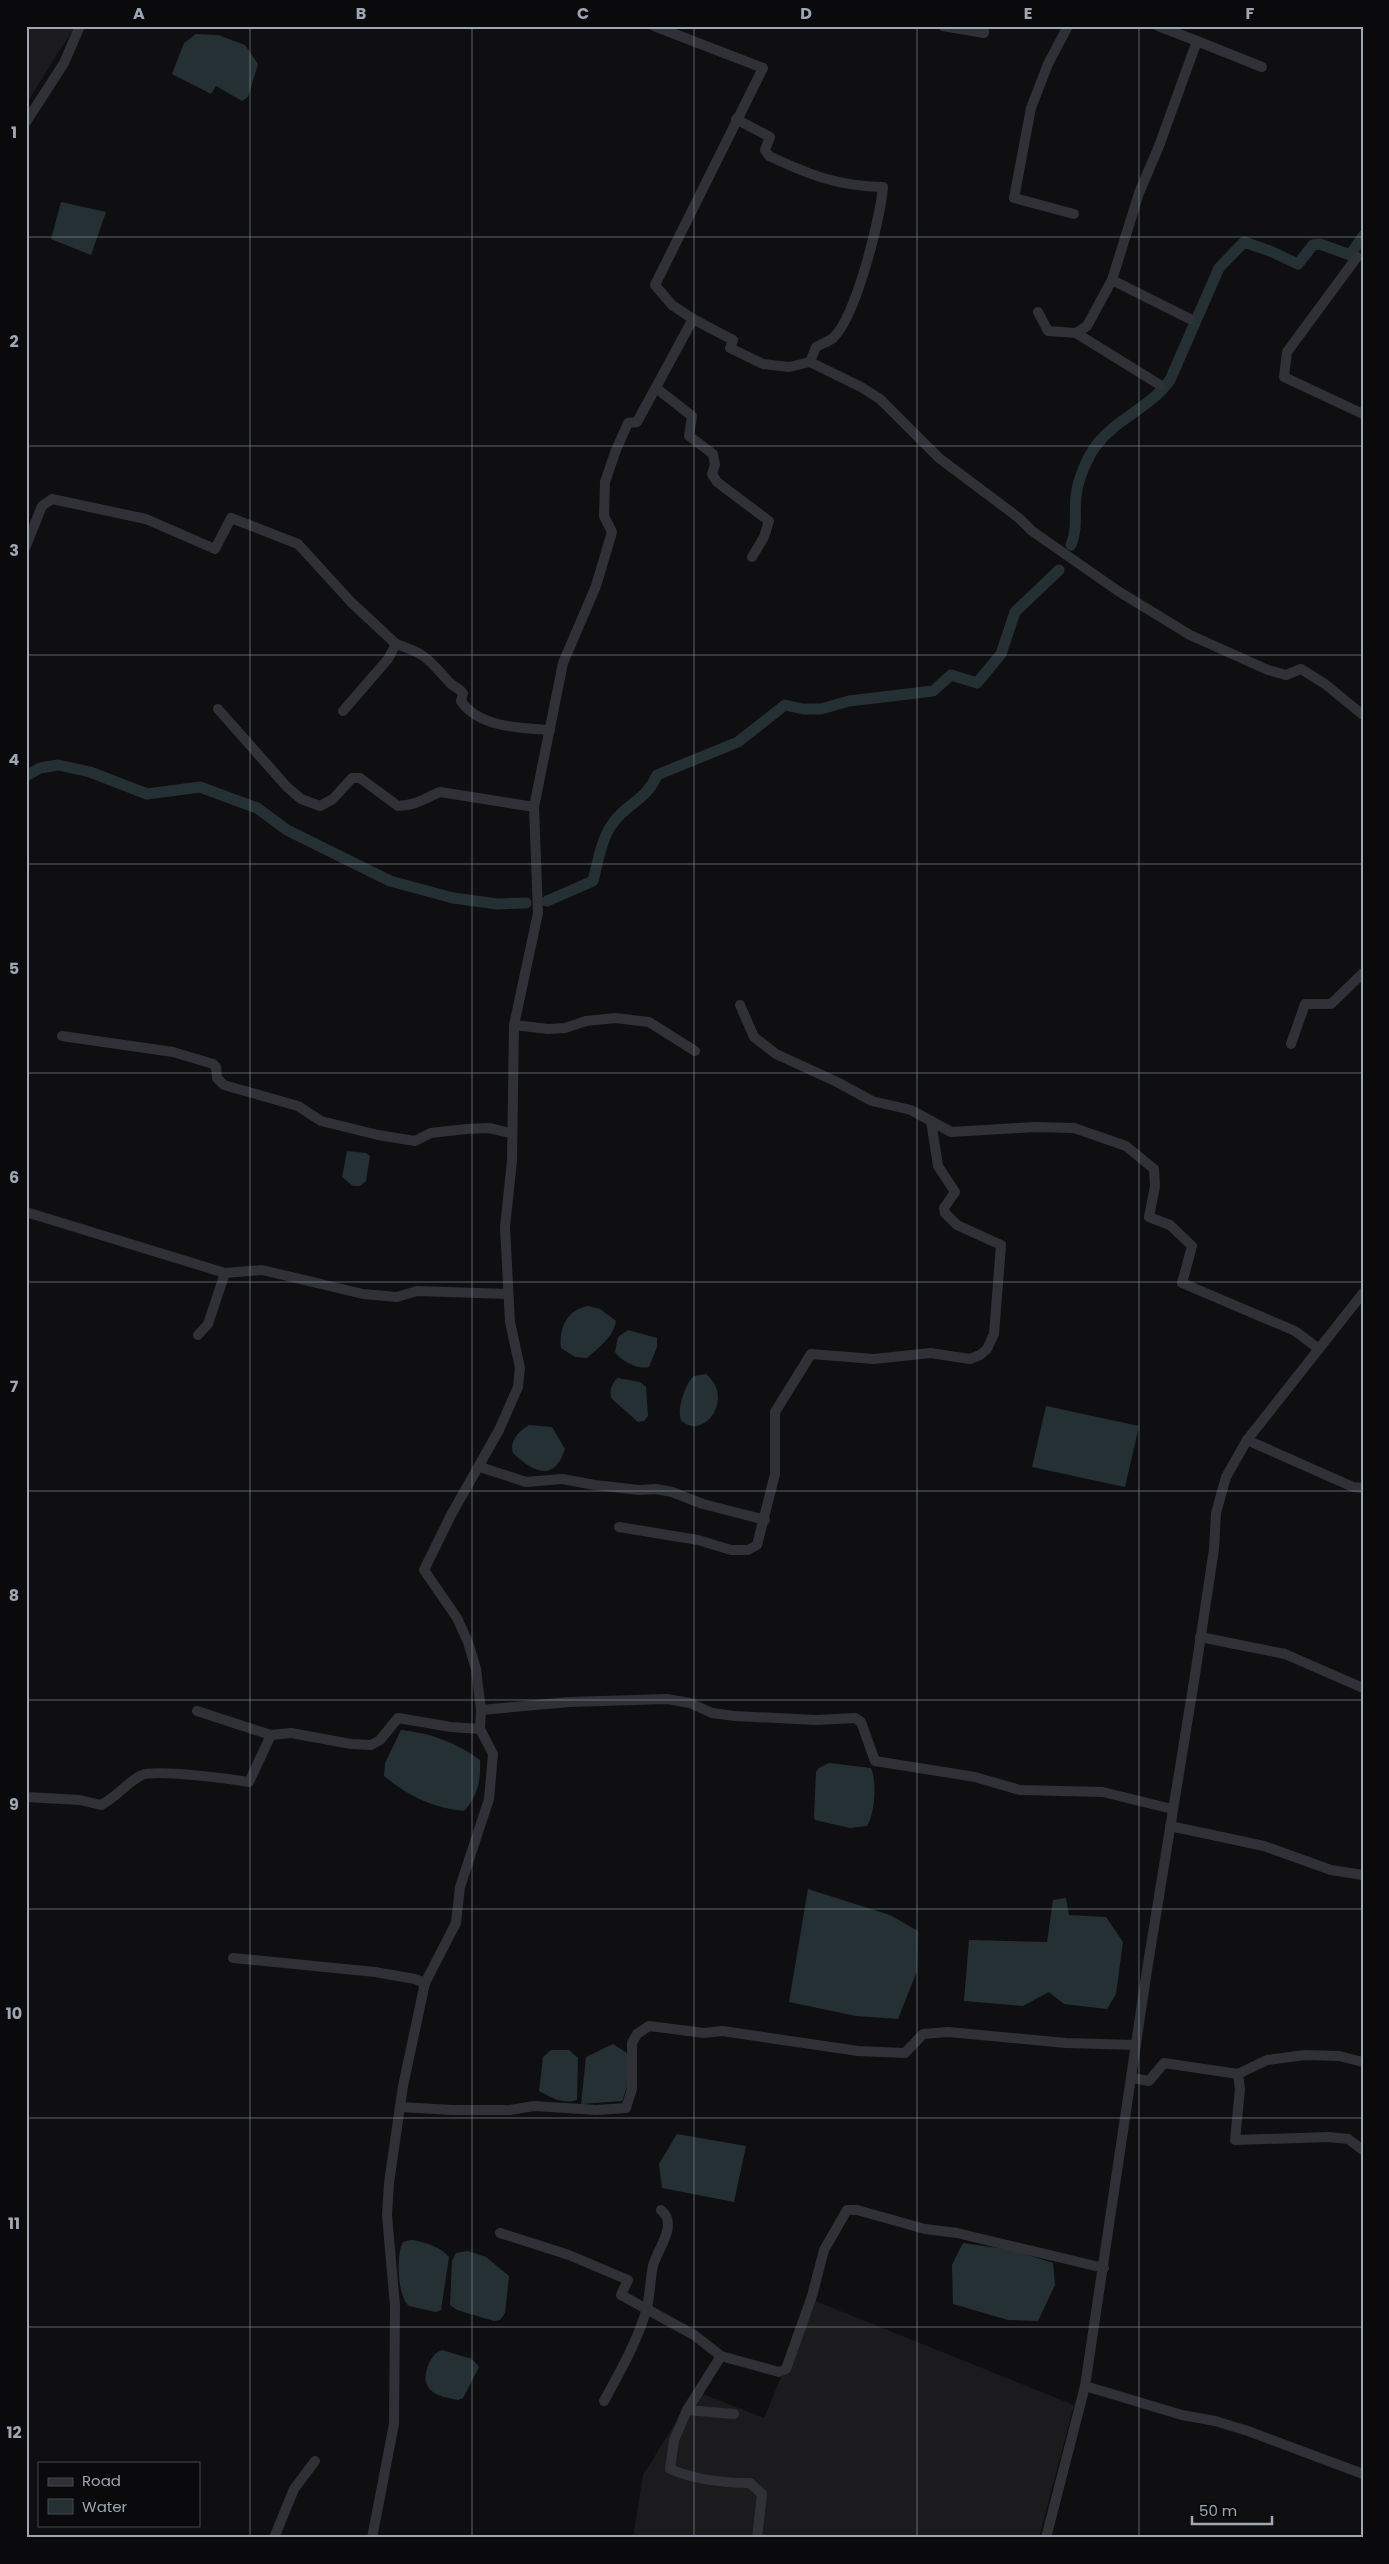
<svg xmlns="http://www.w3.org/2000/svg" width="1389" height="2564" font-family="Poppins,sans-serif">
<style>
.built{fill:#1b1b1e}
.water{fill:#253035}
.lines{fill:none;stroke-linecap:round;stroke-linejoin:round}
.canal{stroke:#253035;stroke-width:11}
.minor{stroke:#303136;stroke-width:10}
.grid{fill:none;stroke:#9fa7b3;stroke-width:1;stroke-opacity:0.55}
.neatline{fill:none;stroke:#9fa7b3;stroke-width:2}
.grid-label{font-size:16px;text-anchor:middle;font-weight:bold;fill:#9fa7b3}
</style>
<rect width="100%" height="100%" fill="#0f0f11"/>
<!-- built -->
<g class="built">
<path d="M 26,26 L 75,26 L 26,104 Z"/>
<path d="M 813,2300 L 1074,2405 L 1039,2538 L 633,2538 L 643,2475 L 695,2391 L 764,2418 Z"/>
</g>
<!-- water -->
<g class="water">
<path d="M 196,34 L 218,35 L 245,45 L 258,64 L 248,97 L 242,101 L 216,86 L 211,94 L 172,74 L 184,43 Z"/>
<path d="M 61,202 L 106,212 L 91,255 L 51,239 Z"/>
<path d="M 347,1151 L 366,1153 L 370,1156 L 366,1181 L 360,1186 L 353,1186 L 342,1177 Z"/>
<path d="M 588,1306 L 600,1309 L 616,1321 C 613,1338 599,1347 587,1358 L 575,1357 L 561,1348 C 559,1327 567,1310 588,1306 Z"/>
<path d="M 628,1330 L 657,1338 L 657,1347 L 649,1367 C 638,1370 621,1361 615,1352 L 618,1337 Z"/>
<path d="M 706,1374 C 735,1398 705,1439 683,1422 C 674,1415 686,1381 694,1376 C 697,1375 702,1375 706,1374 Z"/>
<path d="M 618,1378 L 640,1382 L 646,1387 L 648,1416 L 644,1421 L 638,1422 L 612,1399 C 608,1393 612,1382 618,1378 Z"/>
<path d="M 1046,1406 L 1139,1426 L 1125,1487 L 1032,1467 Z"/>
<path d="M 529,1425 L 552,1427 L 565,1449 C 554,1483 533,1472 513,1453 C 509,1441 519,1431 529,1425 Z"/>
<path d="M 401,1730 C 430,1733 456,1742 480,1760 C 481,1779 478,1796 464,1811 C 433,1808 408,1796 384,1776 L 385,1763 Z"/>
<path d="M 829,1763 L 871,1768 C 877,1782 875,1813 867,1826 L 850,1828 L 815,1820 L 814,1817 L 816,1772 L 819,1768 Z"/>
<path d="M 808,1889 L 890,1915 L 918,1931 L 917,1971 L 898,2019 L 856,2016 L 789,2002 Z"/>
<path d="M 1066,1898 L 1069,1915 L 1106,1917 L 1123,1942 L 1116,1994 L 1107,2009 L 1064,2004 L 1049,1992 L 1023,2006 L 964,2001 L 969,1940 L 1047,1942 L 1053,1900 Z"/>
<path d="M 613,2044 L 627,2053 L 630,2078 L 622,2101 L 581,2104 L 586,2057 Z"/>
<path d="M 551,2050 L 569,2050 L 578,2058 L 577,2100 C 562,2105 551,2097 539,2091 L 543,2057 Z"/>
<path d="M 677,2134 L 746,2146 L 734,2202 L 662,2188 L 659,2164 Z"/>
<path d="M 411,2240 C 423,2241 441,2247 449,2257 L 441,2310 L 436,2312 L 409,2306 C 397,2296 396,2254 403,2242 Z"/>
<path d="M 963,2243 L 1012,2250 L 1053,2263 L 1055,2285 L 1038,2321 L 1008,2320 L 953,2304 L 952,2265 Z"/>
<path d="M 468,2251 L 486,2257 L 509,2276 L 505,2313 L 500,2320 L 494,2321 L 457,2310 L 450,2305 L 452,2261 L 456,2253 Z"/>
<path d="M 442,2350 L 472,2359 L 479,2367 L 463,2398 L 458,2400 C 434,2396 418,2389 429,2363 C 433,2356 435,2353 442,2350 Z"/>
</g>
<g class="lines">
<!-- canal -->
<g class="canal">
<path d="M 1071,545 C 1078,527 1074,515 1076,496 C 1078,479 1087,457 1098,443 C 1119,417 1151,407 1170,380 L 1219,268 L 1244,242 L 1270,251 L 1298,264 L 1313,245 L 1320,244 L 1350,255 L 1363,236"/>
<path d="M 26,776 L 40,768 L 58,765 L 90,772 L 147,794 L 200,787 L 257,808 L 287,830 L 390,881 L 453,898 L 497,904 L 526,903"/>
<path d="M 547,901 L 593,881 C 598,862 601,839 613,823 C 627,803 646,801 657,775 L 738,742 L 785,705 L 803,709 L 821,709 L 849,701 L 933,691 L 951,675 L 977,683 L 1001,654 L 1015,612 L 1059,570"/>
</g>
<!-- minor -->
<g class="minor">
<path d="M 943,26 L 984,33 L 984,26"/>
<path d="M 1068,26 L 1048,64 L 1031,108 L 1014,198 L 1074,214"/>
<path d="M 1197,41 L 1262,67"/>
<path d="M 736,119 L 770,137 L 765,150 L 769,156 C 810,175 837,186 883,187 C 880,219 856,317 833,338 C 828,342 821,344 816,347 L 810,362"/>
<path d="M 26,122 L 64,63 L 80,26"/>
<path d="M 1357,257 L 1287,352 L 1284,377 L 1363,414"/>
<path d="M 1112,280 L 1190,319"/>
<path d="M 1038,312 L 1048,331 L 1076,333 L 1087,326 L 1112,280 L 1139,193 L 1159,146 L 1197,41 L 1158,26"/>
<path d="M 693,319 L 733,340 L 730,348 L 763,364 L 789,367 L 810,362 L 861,387 L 880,399 L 939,458 L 1019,518 L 1032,531 L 1118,591 L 1190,635 L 1268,670 L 1286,675 L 1301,669 L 1325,684 L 1363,715"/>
<path d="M 1076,333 L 1160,385"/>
<path d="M 656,388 L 692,416 L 689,436 L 713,454 L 715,465 L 712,474 L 717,482 L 769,521 L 764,537 L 752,557"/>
<path d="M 26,546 L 42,506 L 52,499 L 146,519 L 215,549 L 231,518 L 298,544 L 351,602 L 396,644 L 388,659 L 343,711"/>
<path d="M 396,644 C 427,654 429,660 450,683 C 454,687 459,688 463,693 L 461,701 C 479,728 522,728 550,730"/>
<path d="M 218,709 L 287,787 L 301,799 L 320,806 L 333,799 L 352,778 L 360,778 L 398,806 C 418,805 422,799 440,792 L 534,807"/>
<path d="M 740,1005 L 754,1037 L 776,1054 L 837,1082 L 872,1101 L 911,1110 L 951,1132 L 1035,1127 L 1074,1128 L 1126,1146 L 1154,1169 L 1155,1186 L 1149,1217 L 1170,1225 L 1192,1246 L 1182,1283 L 1295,1331 L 1319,1349"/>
<path d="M 514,1025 L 548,1029 L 565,1028 L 586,1021 L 615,1018 L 649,1022 L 695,1051"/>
<path d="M 62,1036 L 173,1052 L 213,1064 L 216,1067 L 217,1078 L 224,1085 L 298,1106 L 321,1121 L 378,1135 L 415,1141 L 431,1133 L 466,1129 L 489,1128 L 511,1133"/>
<path d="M 1291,1044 L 1305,1004 L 1331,1004 L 1363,973"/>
<path d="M 26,1212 L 225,1273"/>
<path d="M 198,1335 L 208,1324 L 225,1273 L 262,1270 L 363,1294 L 397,1297 L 417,1291 L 508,1294"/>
<path d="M 1247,1440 L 1353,1487 L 1363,1488"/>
<path d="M 480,1467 L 526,1482 L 562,1479 L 595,1485 L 639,1490 L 656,1489 L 672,1492 L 703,1504 L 765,1520"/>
<path d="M 619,1527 L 698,1540 L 731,1550 L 748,1550 L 757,1545 L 775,1474 L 775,1412 L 811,1354 L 874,1359 L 930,1353 L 970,1359 L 980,1355 L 987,1349 L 994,1334 L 1001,1245 L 957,1225 L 945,1213 L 944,1208 L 955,1192 L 938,1166 L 931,1121"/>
<path d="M 1200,1637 L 1285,1654 L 1363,1688"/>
<path d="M 481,1710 L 569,1702 L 667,1699 L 690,1703 L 712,1713 L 735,1716 L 816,1720 L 855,1718 L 861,1722 L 875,1761 L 975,1777 L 1020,1790 L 1103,1792 L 1172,1809"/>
<path d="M 197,1711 L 271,1735 L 291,1733 L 351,1744 L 371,1745 L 380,1740 L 398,1718 L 451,1727 L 480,1729"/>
<path d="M 26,1797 L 80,1800 L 101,1805 C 117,1797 126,1783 142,1775 C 155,1769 231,1779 249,1782 L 271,1735"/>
<path d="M 1170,1826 L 1264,1846 L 1331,1870 L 1363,1875"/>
<path d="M 233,1958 L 375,1972 L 415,1979 L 425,1983 L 403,2086 L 389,2183 L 387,2215 L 395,2306 L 394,2424 L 372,2538"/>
<path d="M 425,1983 L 456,1923 L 460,1887 L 489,1799 L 493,1754 L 480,1729 L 481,1710 L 476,1669 L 468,1642 L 457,1618 L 424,1570 L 451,1515 L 499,1430 L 518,1387 L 520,1368 L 510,1322 L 505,1227 L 512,1161 L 514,1025 L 538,913 L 534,807 L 563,663 L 596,586 L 612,532 L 604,516 L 605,482 L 616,450 L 628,423 L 637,422 L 693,319 L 672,305 L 655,285 L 763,68 L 654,26"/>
<path d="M 1238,2074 L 1240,2089 L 1235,2140 L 1329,2137 L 1348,2139 L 1363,2150"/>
<path d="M 1133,2078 L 1149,2081 L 1164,2063 L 1238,2074 L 1267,2060 L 1305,2055 L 1339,2056 L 1363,2062"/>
<path d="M 401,2107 L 452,2110 L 510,2110 L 534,2106 L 597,2110 L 626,2108 L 632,2089 L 632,2043 L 637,2034 L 649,2026 L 704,2033 L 722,2031 L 858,2051 L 905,2053 L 923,2034 L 948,2032 L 1066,2043 L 1136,2045"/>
<path d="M 500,2233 L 569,2255 L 628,2280 L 621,2295 L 694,2335 L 721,2356 L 779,2372 L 786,2369 L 812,2296 L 824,2250 L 847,2210 L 857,2210 L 925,2229 L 957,2233 L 1104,2268"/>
<path d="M 1085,2386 L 1182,2415 L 1215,2421 L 1248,2431 L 1363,2474"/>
<path d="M 604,2401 C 620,2372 638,2340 647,2308 C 650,2294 650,2280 653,2266 C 657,2249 679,2225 661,2210"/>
<path d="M 687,2410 L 721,2356"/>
<path d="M 734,2414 L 687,2410 L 674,2440 L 670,2469 C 696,2480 723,2483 750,2483 L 762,2494 L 757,2538"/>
<path d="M 274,2538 L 294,2489 L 315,2461"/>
<path d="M 1046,2538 L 1085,2386 L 1147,1970 L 1195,1675 L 1214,1549 L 1216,1513 L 1226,1477 L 1247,1440 L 1363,1293"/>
</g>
</g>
<!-- grid -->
<path class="grid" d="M 250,26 L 250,2538M 472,26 L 472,2538M 694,26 L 694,2538M 917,26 L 917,2538M 1139,26 L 1139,2538M 26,237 L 1363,237M 26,446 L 1363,446M 26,655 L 1363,655M 26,864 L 1363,864M 26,1073 L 1363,1073M 26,1282 L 1363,1282M 26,1491 L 1363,1491M 26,1700 L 1363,1700M 26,1909 L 1363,1909M 26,2118 L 1363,2118M 26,2327 L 1363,2327"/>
<!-- border -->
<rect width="1389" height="2564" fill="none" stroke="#0a0a0c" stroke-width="55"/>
<!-- legend -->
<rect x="38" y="2462" width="162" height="65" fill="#0a0a0c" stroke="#46494f"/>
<rect x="48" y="2478" width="25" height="8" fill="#303136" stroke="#46494f"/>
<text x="82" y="2486" font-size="15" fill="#9fa7b3">Road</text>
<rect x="48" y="2499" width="25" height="15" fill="#253035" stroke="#46494f"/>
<text x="82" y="2512" font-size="15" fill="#9fa7b3">Water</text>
<!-- scale -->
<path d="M1192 2516v8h80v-8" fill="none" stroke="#9fa7b3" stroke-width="2.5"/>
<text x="1199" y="2516" font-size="15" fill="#9fa7b3" stroke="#0a0a0c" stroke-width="4" paint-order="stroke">50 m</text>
<rect x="28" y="28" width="1334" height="2508" class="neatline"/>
<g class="grid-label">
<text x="139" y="19">A</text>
<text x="361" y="19">B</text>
<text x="583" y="19">C</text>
<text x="806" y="19">D</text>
<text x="1028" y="19">E</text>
<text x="1250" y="19">F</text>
<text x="14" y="138">1</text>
<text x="14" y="347">2</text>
<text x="14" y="556">3</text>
<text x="14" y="765">4</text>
<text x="14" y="974">5</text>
<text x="14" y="1183">6</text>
<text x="14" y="1392">7</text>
<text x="14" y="1601">8</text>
<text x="14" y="1810">9</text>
<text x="14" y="2019">10</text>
<text x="14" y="2229">11</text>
<text x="14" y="2438">12</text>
</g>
</svg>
